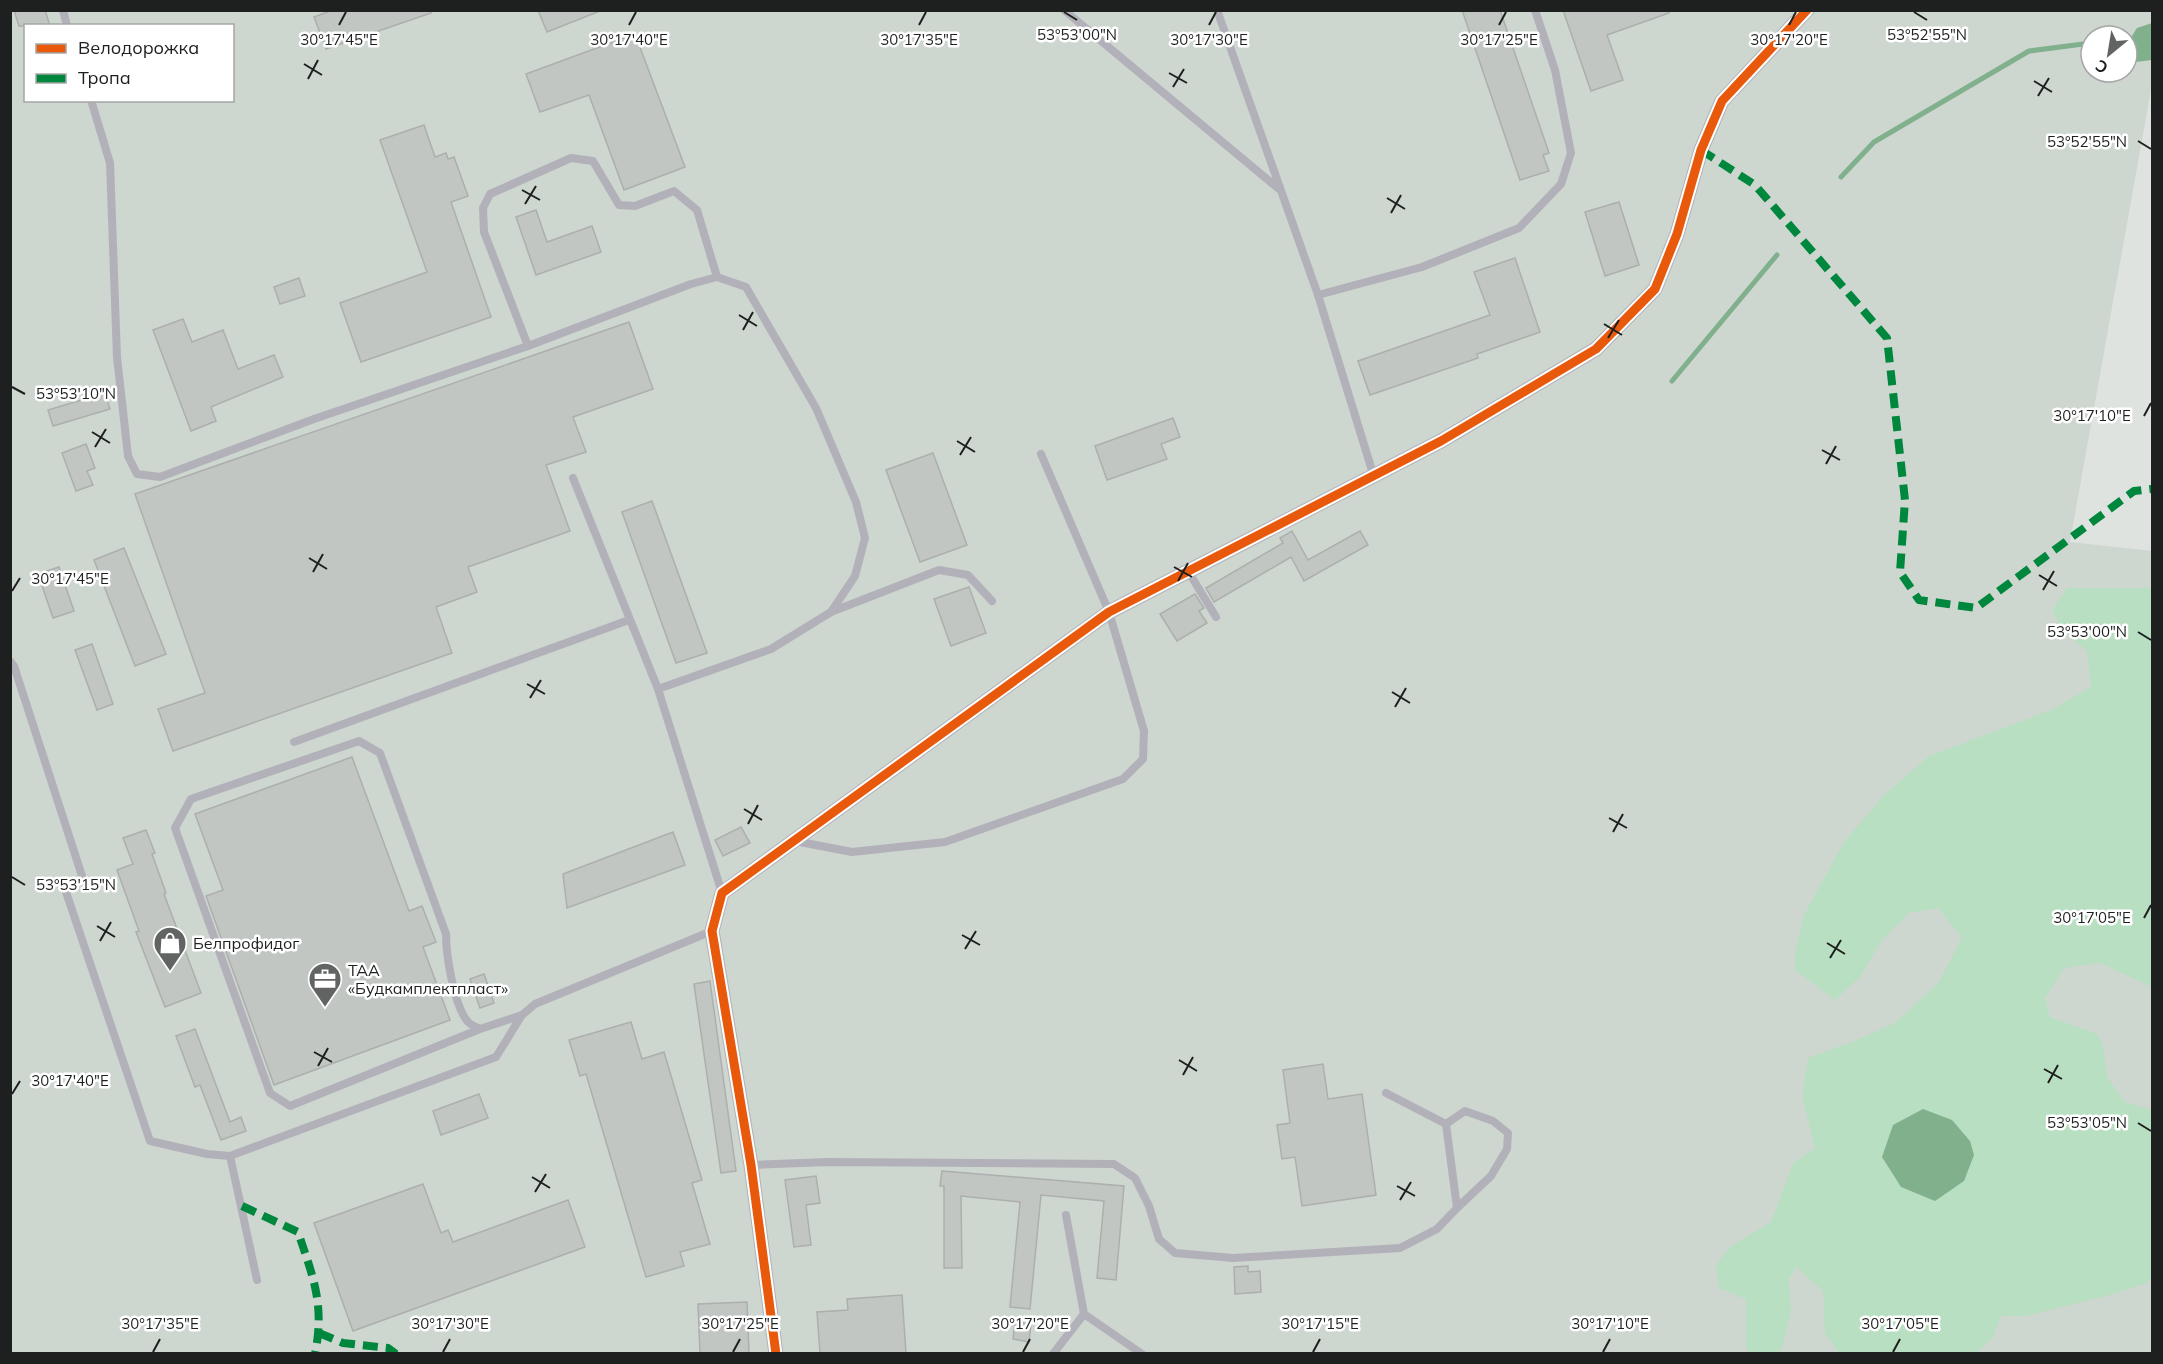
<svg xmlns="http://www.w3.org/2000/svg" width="2163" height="1364" font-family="Mulish,sans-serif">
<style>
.built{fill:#ced6d0;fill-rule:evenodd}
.green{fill:#b9dfc2}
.water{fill:#81b08d}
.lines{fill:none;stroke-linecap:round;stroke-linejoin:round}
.stream{stroke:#81b08d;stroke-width:5}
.building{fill:#c2c6c3;stroke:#acafad;stroke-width:1.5}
.lane{stroke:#b2b1b9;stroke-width:8}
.street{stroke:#b2b1b9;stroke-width:15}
.quiet{stroke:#00873e;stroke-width:8;stroke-dasharray:15 8;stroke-linecap:butt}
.cycleway-casing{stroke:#fff;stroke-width:13}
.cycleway{stroke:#e8590c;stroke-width:9}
.ticks{fill:none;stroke:#1e201f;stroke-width:2}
.labels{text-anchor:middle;stroke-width:5;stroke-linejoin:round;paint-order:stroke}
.poi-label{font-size:16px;fill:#1e201f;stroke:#fff;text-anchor:start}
.ticks-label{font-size:15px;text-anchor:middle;fill:#1e201f;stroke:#fff;stroke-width:5;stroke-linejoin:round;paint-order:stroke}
</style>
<rect width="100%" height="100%" fill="#dee3e0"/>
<!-- built -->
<path class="built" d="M 10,11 L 2152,11 L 2152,84 L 2070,542 L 2152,551 L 2152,1353 L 11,1353 ZM 26,26 L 232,26 L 232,100 L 26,100 ZM 2091,36 L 2127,36 L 2127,72 L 2091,72 Z"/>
<!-- green -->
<path class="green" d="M 2067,588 L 2152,588 L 2152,987 L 2100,963 L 2064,968 L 2045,998 L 2050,1017 L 2097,1034 L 2103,1046 L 2107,1077 L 2125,1102 L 2152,1110 L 2152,1276 L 2147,1283 L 2110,1295 L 2026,1316 L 2001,1316 L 1992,1339 L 1976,1353 L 1840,1354 L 1825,1333 L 1823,1291 L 1796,1267 L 1789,1279 L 1791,1311 L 1782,1349 L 1776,1353 L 1751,1354 L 1746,1348 L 1746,1299 L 1719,1288 L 1716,1265 L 1731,1246 L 1771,1222 L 1793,1163 L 1815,1148 L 1802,1097 L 1808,1058 L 1854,1041 L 1895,1023 L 1938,983 L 1962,938 L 1938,908 L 1908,913 L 1881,942 L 1860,977 L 1835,1000 L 1795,970 L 1795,952 L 1804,915 L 1844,842 L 1883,796 L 1929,756 L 2051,710 L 2091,687 L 2087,651 L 2062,629 L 2052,610 Z"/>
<!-- water -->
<g class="water">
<path d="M 2152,23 L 2152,60 L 2127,63 L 2127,44 L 2137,28 Z"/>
<path d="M 1923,1109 L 1952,1120 L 1970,1141 L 1974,1155 L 1964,1181 L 1935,1201 L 1901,1187 L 1882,1157 L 1893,1125 Z"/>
</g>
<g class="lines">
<!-- stream -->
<g class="stream">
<path d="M 1841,177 L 1874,142 L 2029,51 L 2091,43"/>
<path d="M 1672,381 L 1777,255"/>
</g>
</g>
<!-- building -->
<g class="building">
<path d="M 14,10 L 45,10 L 50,26 L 19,26 Z"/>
<path d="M 333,10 L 431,10 L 431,13 L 326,49 L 314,17 Z"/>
<path d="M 538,10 L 600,10 L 600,11 L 547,32 Z"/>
<path d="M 1462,10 L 1500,10 L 1549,153 L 1543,155 L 1549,171 L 1520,180 Z"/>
<path d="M 1563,10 L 1669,10 L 1669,13 L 1607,35 L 1623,80 L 1591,91 Z"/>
<path d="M 635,34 L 685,167 L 624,190 L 589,95 L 540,112 L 526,74 Z"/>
<path d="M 424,125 L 435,157 L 446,153 L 448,159 L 454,157 L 468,196 L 451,202 L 491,317 L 361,362 L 340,303 L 427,272 L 380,140 Z"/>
<path d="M 1619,202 L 1639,265 L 1605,276 L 1585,212 Z"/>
<path d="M 536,210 L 547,242 L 592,226 L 601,252 L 536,275 L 516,217 Z"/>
<path d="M 1515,258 L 1540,332 L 1477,354 L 1478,358 L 1370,395 L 1358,361 L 1490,315 L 1474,272 Z"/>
<path d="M 299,278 L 305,296 L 280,304 L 274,287 Z"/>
<path d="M 183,319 L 192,342 L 223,330 L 238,369 L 274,355 L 283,377 L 211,407 L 216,421 L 191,431 L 153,330 Z"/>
<path d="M 629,322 L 653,389 L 573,417 L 586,452 L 546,465 L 570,531 L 468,567 L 477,592 L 436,607 L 452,653 L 173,751 L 158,709 L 205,693 L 135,494 Z"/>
<path d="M 105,393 L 110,409 L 53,426 L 48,410 Z"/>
<path d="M 1173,418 L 1180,437 L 1161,444 L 1167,459 L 1107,480 L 1095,446 Z"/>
<path d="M 86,444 L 95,468 L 87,471 L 93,485 L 76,491 L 62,453 Z"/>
<path d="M 933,453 L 967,545 L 920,562 L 886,470 Z"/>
<path d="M 652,501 L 707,653 L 676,663 L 622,512 Z"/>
<path d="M 1292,531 L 1308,560 L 1360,531 L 1368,545 L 1304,581 L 1291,557 L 1214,602 L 1206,588 L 1283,543 L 1280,538 Z"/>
<path d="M 124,548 L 166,654 L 135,666 L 94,560 Z"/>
<path d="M 59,567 L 74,611 L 53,618 L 38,574 Z"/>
<path d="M 969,587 L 986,633 L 951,646 L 934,599 Z"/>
<path d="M 1195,594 L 1204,608 L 1199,611 L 1207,623 L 1177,641 L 1160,614 Z"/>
<path d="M 92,644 L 113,704 L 97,710 L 75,650 Z"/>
<path d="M 352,757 L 409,911 L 422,906 L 436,942 L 423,947 L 450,1020 L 274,1085 L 206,896 L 223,890 L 195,814 Z"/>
<path d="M 741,827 L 750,843 L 723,856 L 715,840 Z"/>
<path d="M 146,830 L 155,853 L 152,854 L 166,893 L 164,894 L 201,993 L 165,1007 L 136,932 L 139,931 L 117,870 L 133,864 L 123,838 Z"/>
<path d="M 673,832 L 685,865 L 567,908 L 563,874 Z"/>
<path d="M 484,974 L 494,1003 L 480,1008 L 470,979 Z"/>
<path d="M 710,981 L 736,1171 L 721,1173 L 694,984 Z"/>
<path d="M 631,1022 L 642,1059 L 664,1052 L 702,1180 L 692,1183 L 710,1244 L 680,1252 L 684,1266 L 646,1277 L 586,1074 L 580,1076 L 569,1040 Z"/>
<path d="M 195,1029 L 230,1122 L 241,1117 L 246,1131 L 221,1140 L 200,1085 L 195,1087 L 176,1036 Z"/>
<path d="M 1323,1064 L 1328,1099 L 1362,1094 L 1376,1195 L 1302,1206 L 1295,1157 L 1282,1159 L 1277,1125 L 1290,1123 L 1283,1070 Z"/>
<path d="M 479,1094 L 488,1118 L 441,1135 L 433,1111 Z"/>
<path d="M 942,1171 L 1124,1186 L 1116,1280 L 1097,1278 L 1104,1201 L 1041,1195 L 1030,1309 L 1010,1307 L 1020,1202 L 961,1196 L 962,1268 L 944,1268 L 944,1186 L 940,1186 Z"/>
<path d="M 816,1176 L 820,1203 L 806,1205 L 811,1245 L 794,1247 L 785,1180 Z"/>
<path d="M 423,1184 L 441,1233 L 448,1230 L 453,1242 L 568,1200 L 585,1247 L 353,1331 L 314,1223 Z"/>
<path d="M 1248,1266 L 1248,1272 L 1260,1271 L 1261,1292 L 1235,1294 L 1234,1267 Z"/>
<path d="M 902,1295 L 906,1353 L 820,1353 L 817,1312 L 848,1310 L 847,1299 Z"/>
<path d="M 747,1302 L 749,1353 L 700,1353 L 698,1304 Z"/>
<path d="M 1015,1322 L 1031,1324 L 1029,1342 L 1013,1339 Z"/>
</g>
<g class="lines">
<!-- lane -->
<g class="lane">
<path d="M 63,10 L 67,26"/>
<path d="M 1064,10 L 1279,189"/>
<path d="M 1217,10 L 1318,295 L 1374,477"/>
<path d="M 91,100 L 110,163 L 117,357 L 128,456 L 137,474 L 160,477 L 314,419 L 528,346 L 691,284 L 717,277 L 746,287 L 816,408 L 856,502 L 865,538 L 855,576 L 831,612"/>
<path d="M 1318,295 L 1422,267 L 1519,228 L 1561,184 L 1571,153 L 1555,70 L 1535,10"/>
<path d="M 528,346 L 484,232 L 483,208 L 490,194 L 571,158 L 593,161 L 619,205 L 635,206 L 674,191 L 697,210 L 717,277"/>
<path d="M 573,478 L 658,689 L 722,893"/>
<path d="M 1188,571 L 1216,617"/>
<path d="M 10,661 L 14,666 L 83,879 L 64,886 L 150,1141 L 207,1154 L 230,1156 L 496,1057 L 522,1015 L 535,1004 L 712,931"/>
<path d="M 658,689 L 771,649 L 831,612 L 939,570 L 968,575 L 992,601"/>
<path d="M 294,742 L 629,620"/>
<path d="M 795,841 L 852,852 L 945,842 L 1123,779 L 1143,759 L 1144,731 L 1109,612 L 1041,454"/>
<path d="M 480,1029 L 290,1106 L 270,1093 L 175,828 L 191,799 L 359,741 L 380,753 L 446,934 C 446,955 454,1006 468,1022 C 471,1025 476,1027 480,1029 L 522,1015"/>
<path d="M 1446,1124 L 1465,1111 L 1493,1121 L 1508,1133 L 1507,1149 L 1491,1176 L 1457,1208"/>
<path d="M 230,1156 L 257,1280"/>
<path d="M 751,1165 L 827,1162 L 1114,1164 L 1135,1178 L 1149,1206 L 1159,1239 L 1175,1253 L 1233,1258 L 1400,1248 L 1437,1229 L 1457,1208 L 1446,1124 L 1386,1093"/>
<path d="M 1084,1314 L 1142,1354"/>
<path d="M 1053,1354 L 1084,1314 L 1066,1215"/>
</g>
<!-- street -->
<path class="street" d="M 776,1354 L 751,1165 L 712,931 L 722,893 L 1109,612 L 1441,441 L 1596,349 L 1655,289 L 1677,234 L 1701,150 L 1722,101 L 1807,10"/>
<!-- quiet -->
<g class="quiet">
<path d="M 1701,150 L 1755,185 L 1887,338 L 1905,500 L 1900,572 L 1919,600 L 1976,608 L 2134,491 L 2152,489"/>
<path d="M 242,1206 L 298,1232 C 313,1277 325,1304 315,1354"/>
<path d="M 319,1333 L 343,1343 L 388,1348 L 396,1354"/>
</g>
<!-- cycleway casing -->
<g class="cycleway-casing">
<path id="cycleway" d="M 776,1354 L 751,1165 L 712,931 L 722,893 L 1109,612 L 1441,441 L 1596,349 L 1655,289 L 1677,234 L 1701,150 L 1722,101 L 1807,10"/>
</g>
<!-- cycleway -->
<use href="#cycleway" class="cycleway"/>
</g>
<!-- ticks -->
<path class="ticks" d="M 1064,12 L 1077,20M 1914,12 L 1927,20M 339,25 L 346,12M 629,25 L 636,12M 919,25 L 926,12M 1209,25 L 1216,12M 1499,25 L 1506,12M 1789,25 L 1796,12M 304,64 L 322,75M 1169,73 L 1187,83M 308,79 L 318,60M 2034,81 L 2052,92M 1173,87 L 1184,69M 2038,96 L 2049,78M 2138,141 L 2151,149M 522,190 L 540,200M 1387,198 L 1405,209M 525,204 L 536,186M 1391,213 L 1401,195M 739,315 L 757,326M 1604,324 L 1622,335M 743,330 L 753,312M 1608,338 L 1619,320M 12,387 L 25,394M 2144,416 L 2151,403M 92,432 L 110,443M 957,441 L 975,452M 95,447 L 106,429M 1822,450 L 1840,460M 960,455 L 971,437M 1826,464 L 1836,446M 309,558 L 327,569M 1174,567 L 1192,577M 313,572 L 323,554M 2039,575 L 2057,586M 1178,581 L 1188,563M 2043,590 L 2054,571M 12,591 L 20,578M 2138,632 L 2151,640M 527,684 L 545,694M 1392,692 L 1410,703M 530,698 L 541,680M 1395,707 L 1406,688M 744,809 L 762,820M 1609,818 L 1627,828M 748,824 L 758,805M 1613,832 L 1623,814M 12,877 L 25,885M 2144,918 L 2151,905M 97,926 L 115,937M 962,935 L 980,945M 100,941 L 111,922M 1827,943 L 1845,954M 965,949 L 976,931M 1830,958 L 1841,940M 314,1052 L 332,1062M 1179,1060 L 1197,1071M 318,1066 L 328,1048M 2044,1069 L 2062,1079M 1183,1075 L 1193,1057M 2048,1083 L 2058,1065M 12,1094 L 20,1081M 2138,1123 L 2151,1131M 532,1177 L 550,1188M 1397,1186 L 1415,1196M 535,1192 L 546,1174M 1400,1200 L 1411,1182M 153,1352 L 160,1339M 443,1352 L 450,1339M 733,1352 L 740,1339M 1023,1352 L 1030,1339M 1313,1352 L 1320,1339M 1603,1352 L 1610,1339M 1893,1352 L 1900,1339"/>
<!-- icons -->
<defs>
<g id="shop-pin" transform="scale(1.725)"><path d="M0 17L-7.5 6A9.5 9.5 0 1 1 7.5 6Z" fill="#616463" stroke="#fff"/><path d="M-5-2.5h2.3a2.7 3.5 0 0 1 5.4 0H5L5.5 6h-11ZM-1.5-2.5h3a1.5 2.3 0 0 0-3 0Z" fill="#fff"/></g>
<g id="office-pin" transform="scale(1.725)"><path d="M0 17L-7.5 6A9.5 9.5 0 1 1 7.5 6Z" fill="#616463" stroke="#fff"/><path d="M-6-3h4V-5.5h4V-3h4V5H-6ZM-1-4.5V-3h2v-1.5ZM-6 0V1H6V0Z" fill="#fff"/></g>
</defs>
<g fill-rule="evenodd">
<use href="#shop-pin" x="170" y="943"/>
<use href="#office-pin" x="325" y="979"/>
</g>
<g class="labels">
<!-- poi labels -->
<g class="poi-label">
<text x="193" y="949">Белпрофидог</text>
<text x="348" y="976">ТАА<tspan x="348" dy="18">«Будкамплектпласт»</tspan></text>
</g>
</g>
<g class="ticks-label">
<text x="1077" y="40">53°53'00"N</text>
<text x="1927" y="40">53°52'55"N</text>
<text x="339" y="45">30°17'45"E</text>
<text x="629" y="45">30°17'40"E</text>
<text x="919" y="45">30°17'35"E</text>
<text x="1209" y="45">30°17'30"E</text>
<text x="1499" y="45">30°17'25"E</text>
<text x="1789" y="45">30°17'20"E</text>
<text x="2087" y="147">53°52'55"N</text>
<text x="76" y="399">53°53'10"N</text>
<text x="2092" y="421">30°17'10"E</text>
<text x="70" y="584">30°17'45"E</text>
<text x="2087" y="637">53°53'00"N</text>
<text x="76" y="890">53°53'15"N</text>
<text x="2092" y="923">30°17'05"E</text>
<text x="70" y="1086">30°17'40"E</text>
<text x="2087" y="1128">53°53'05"N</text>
<text x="160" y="1329">30°17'35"E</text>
<text x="450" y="1329">30°17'30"E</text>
<text x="740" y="1329">30°17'25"E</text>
<text x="1030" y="1329">30°17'20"E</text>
<text x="1320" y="1329">30°17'15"E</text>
<text x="1610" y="1329">30°17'10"E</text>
<text x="1900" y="1329">30°17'05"E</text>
</g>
<!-- border -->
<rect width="2163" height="1364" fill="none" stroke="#1e201f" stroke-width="24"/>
<!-- legend -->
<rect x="24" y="24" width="210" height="78" fill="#ffffff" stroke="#a5a6a5" stroke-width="1.5"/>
<rect x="36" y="44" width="30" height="9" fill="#e8590c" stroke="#a5a6a5" stroke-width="1.5"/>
<text x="78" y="54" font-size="18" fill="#1e201f">Велодорожка</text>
<rect x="36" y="74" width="30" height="9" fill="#00873e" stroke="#a5a6a5" stroke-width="1.5"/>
<text x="78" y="84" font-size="18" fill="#1e201f">Тропа</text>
<!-- north arrow -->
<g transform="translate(2109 54) rotate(210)"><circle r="28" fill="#ffffff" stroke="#a5a6a5" stroke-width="1.5"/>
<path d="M0-4.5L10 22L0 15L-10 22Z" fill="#616463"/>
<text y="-9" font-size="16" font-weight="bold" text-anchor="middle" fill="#1e201f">С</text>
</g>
</svg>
